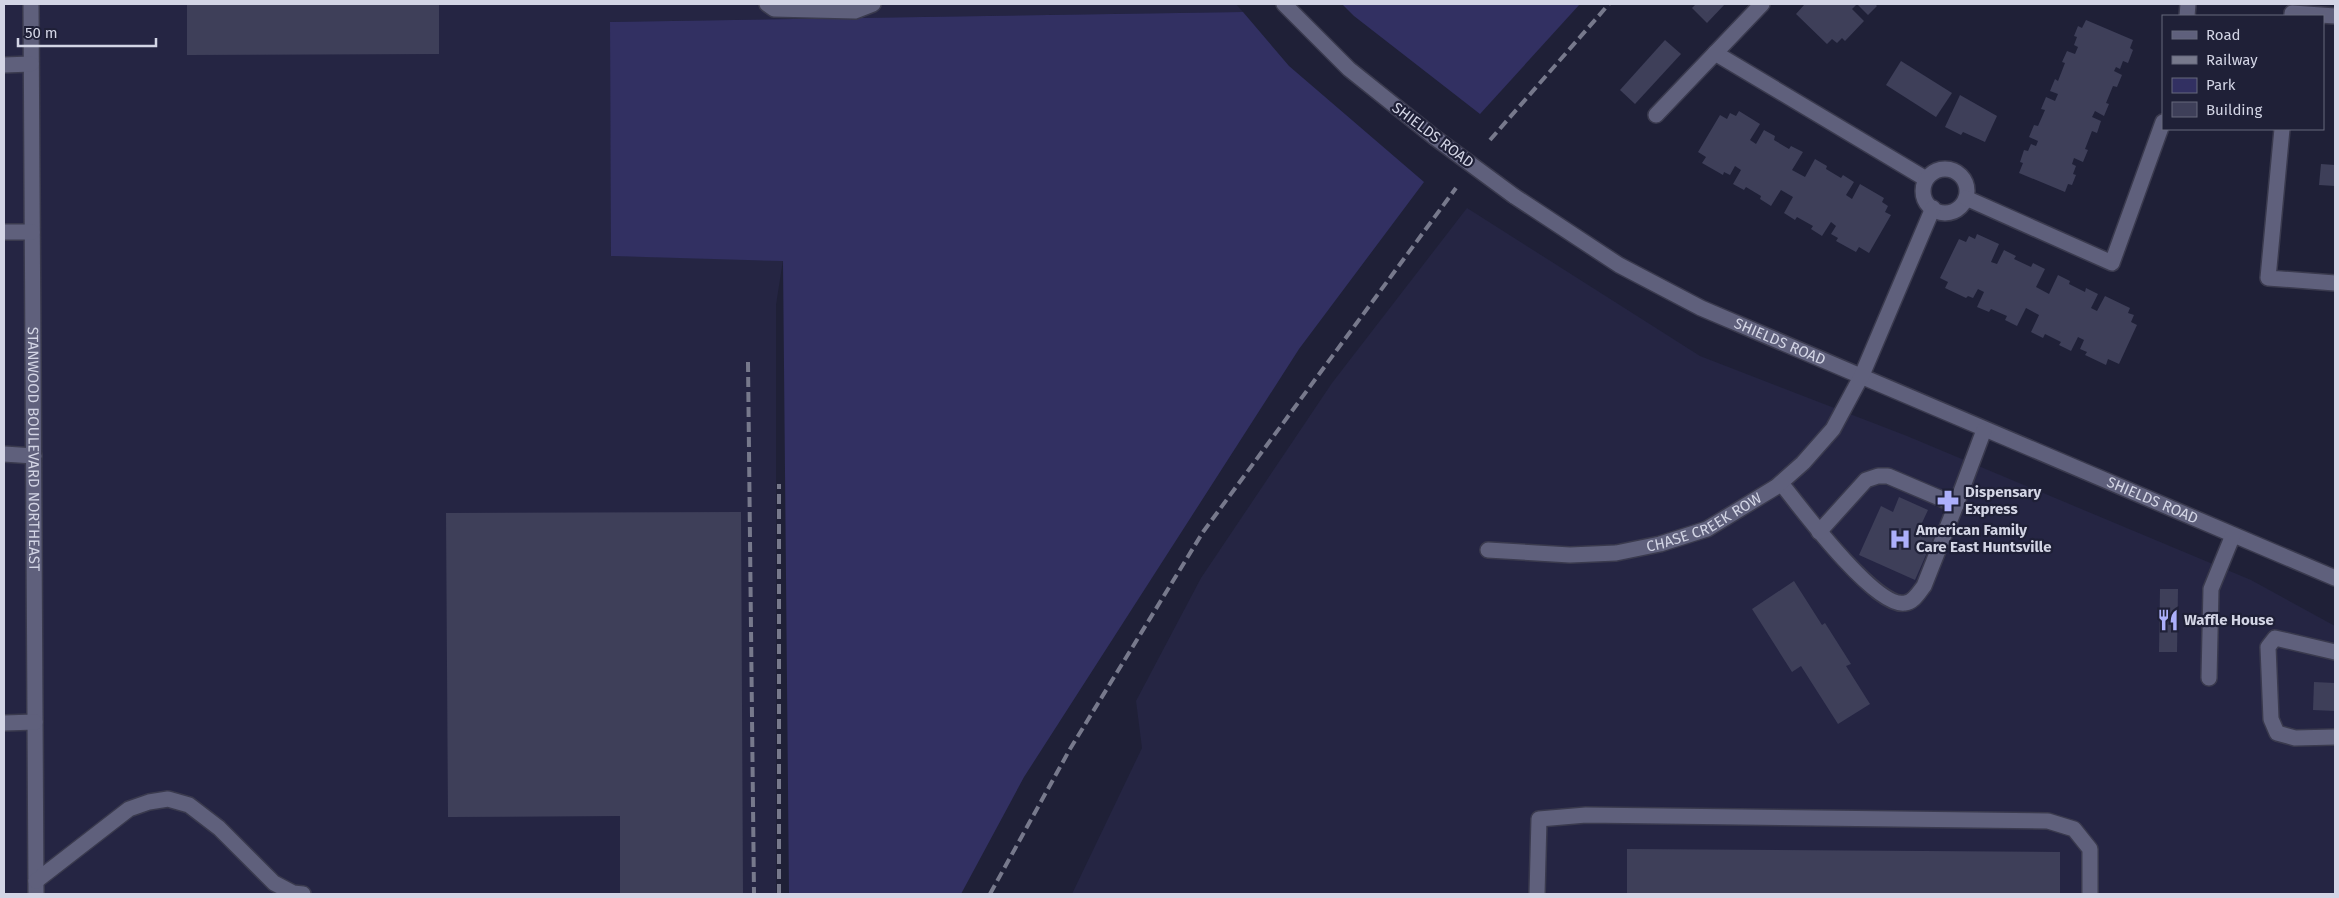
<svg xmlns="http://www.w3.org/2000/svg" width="2339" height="898" font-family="'Fira Sans',sans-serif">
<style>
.built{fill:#252543}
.green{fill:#323062}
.building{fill:#3e3f59}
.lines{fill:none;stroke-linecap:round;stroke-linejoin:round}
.minor-casing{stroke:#3a3a4e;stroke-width:18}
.minor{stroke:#5f607c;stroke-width:15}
.rail{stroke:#77798c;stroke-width:4;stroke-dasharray:10 5;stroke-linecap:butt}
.minor-bridge-casing{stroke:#3a3a4e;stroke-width:18;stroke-linecap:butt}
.minor-bridge{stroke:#5f607c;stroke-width:15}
.labels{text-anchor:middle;stroke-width:4.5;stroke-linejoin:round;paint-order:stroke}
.street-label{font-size:15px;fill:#d3d5e5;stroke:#1f2037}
.poi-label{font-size:15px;font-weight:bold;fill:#d3d5e5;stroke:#1f2037;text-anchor:start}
</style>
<rect width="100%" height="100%" fill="#1f2037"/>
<!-- built -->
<g class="built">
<path d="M 4,4 L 1236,4 L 1243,12 L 610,22 L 612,256 L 783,260 L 776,305 L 776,894 L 4,894 Z"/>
<path d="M 1467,208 L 1700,356 L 1907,436 L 2251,580 L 2335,626 L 2335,894 L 1072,894 L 1142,748 L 1136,701 L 1201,578 L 1332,383 Z"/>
</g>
<!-- green -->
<g class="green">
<path d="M 1342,4 L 1580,4 L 1480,114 L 1354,16 Z"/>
<path d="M 1243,12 L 1289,66 L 1424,182 L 1299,349 L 1024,777 L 961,894 L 789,894 L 783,261 L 611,256 L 610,22 Z"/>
</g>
<!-- building -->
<g class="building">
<path d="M 187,4 L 439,4 L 439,54 L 187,55 Z"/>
<path d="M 1696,4 L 1725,4 L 1707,23 L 1692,8 Z"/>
<path d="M 1802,4 L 1875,4 L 1877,6 L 1868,15 L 1857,4 L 1852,9 L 1864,21 L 1845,41 L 1842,38 L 1837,43 L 1832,39 L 1827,44 L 1796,14 L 1804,5 Z"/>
<path d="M 2086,20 L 2133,40 L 2130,48 L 2133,50 L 2128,63 L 2123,61 L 2120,69 L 2116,67 L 2114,71 L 2122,75 L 2117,87 L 2113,86 L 2106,103 L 2109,104 L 2104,116 L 2095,111 L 2092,117 L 2101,121 L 2097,133 L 2092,131 L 2085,149 L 2088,150 L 2083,162 L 2074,158 L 2072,164 L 2076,166 L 2073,174 L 2076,175 L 2072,185 L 2068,184 L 2065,192 L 2019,173 L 2023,163 L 2020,162 L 2024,150 L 2028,151 L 2031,144 L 2036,146 L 2038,141 L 2029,137 L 2034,125 L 2038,126 L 2045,110 L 2041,109 L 2046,97 L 2055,101 L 2058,94 L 2050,91 L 2055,79 L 2058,81 L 2065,63 L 2062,62 L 2067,51 L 2075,54 L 2078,47 L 2074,45 L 2077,37 L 2074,36 L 2078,26 L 2082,28 Z"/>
<path d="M 1665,40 L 1681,54 L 1635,104 L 1620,90 Z"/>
<path d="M 1901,61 L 1952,93 L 1936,117 L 1886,85 Z"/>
<path d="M 1960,95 L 1997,116 L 1985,142 L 1963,132 L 1961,135 L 1945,127 Z"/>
<path d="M 1739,111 L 1760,124 L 1750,140 L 1756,144 L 1764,130 L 1775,136 L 1774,140 L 1789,149 L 1791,146 L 1803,152 L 1792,170 L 1805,177 L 1815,159 L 1827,166 L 1826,169 L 1841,178 L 1843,175 L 1854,182 L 1846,195 L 1852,199 L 1860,184 L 1884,198 L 1882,202 L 1888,206 L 1885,212 L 1891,215 L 1869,253 L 1859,247 L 1856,252 L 1836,241 L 1838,238 L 1831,234 L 1836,226 L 1831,222 L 1822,236 L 1811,229 L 1813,226 L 1797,217 L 1795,220 L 1784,213 L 1793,197 L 1781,190 L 1771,206 L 1760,199 L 1761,196 L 1746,187 L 1744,190 L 1733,184 L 1741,170 L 1735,166 L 1730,175 L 1724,172 L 1723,175 L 1702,163 L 1706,157 L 1698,152 L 1720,115 L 1727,119 L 1730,113 L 1736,116 Z"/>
<path d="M 2321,164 L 2335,165 L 2335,186 L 2319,185 Z"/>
<path d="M 1977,234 L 1999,244 L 1991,262 L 1997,264 L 2004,250 L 2016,256 L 2014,259 L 2031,267 L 2033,263 L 2045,269 L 2036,287 L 2049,294 L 2058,275 L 2070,281 L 2069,284 L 2085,292 L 2086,288 L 2098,294 L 2091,308 L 2097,311 L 2105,296 L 2130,308 L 2128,313 L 2134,315 L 2131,322 L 2137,325 L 2119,364 L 2108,359 L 2106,365 L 2085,355 L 2087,352 L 2080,349 L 2084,340 L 2078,337 L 2071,351 L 2059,345 L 2061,342 L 2045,334 L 2043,338 L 2031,332 L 2039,315 L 2026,308 L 2017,326 L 2005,320 L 2007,316 L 1991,309 L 1989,312 L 1977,307 L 1984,292 L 1978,289 L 1973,298 L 1968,296 L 1966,298 L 1945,288 L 1948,282 L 1940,278 L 1959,239 L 1966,242 L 1969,236 L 1975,239 Z"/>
<path d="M 1899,497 L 1928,510 L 1921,525 L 1936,532 L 1915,580 L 1859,555 L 1881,506 L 1893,512 Z"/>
<path d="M 741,512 L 743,894 L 620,894 L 620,816 L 448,817 L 446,513 Z"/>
<path d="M 1794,581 L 1822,625 L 1825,623 L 1851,664 L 1846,666 L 1870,704 L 1838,724 L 1801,666 L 1792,672 L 1752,609 Z"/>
<path d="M 2160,589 L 2178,589 L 2177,652 L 2159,652 Z"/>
<path d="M 2314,682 L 2335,683 L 2335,711 L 2313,710 Z"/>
<path d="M 1627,849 L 2060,852 L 2060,894 L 1627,894 Z"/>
</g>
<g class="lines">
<!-- minor casing -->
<g class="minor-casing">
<g id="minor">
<path id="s1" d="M 31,4 L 36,894"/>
<path d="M 767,4 L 774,9 L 855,11 L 873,4"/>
<path d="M 1284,4 L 1349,69 L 1434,137"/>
<path d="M 2187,16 L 2188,4"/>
<path d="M 2292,16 L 2292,13 L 2335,16"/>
<path d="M 1715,53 L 1926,179"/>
<path d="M 4,65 L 31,64"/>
<path d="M 1656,115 L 1762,4"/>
<path d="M 2282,129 L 2268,278 L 2335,283"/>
<circle cx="1945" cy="191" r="22"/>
<path id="s2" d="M 1514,196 L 1619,265 L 1701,308 L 2335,578"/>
<path d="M 1966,198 L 2112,263 L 2163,122"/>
<path d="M 4,232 L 32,232"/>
<path d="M 4,454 L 34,456"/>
<path d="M 1781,483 C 1799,506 1876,609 1905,603 C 1914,602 1919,592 1924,586 L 1956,505"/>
<path d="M 1819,532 L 1866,480 L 1878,476 L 1888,476 L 1956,505 L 1984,430"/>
<path id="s3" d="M 1488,550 L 1570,555 L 1616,553 L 1660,544 L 1707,529 L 1776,487 L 1803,463 L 1833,429 L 1862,375 L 1933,208"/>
<path d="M 2335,652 L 2275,638 L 2268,647 L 2271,719 L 2277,733 L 2295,738 L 2335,737"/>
<path d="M 2209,678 L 2211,589 L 2233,535"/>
<path d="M 4,723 L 35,722"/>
<path d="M 36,881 L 129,809 L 149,802 L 168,799 L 189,805 L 219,828 L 274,883 L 293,893 L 303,894"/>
<path d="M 1537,894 L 1539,819 L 1586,815 L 2048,821 L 2074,829 L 2090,849 L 2090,894"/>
</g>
</g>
<!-- minor -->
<use href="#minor" class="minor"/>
<!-- rail -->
<g class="rail">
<path d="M 1490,140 L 1609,4"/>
<path d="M 748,362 L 754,894"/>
<path d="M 779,894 L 779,484"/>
<path d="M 990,894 L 1070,749 L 1203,532 L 1456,188"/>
</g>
<!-- minor-bridge casing -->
<g class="minor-bridge-casing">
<path id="minor-bridge" d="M 1434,137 L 1514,196"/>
</g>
<!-- minor-bridge -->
<use href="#minor-bridge" class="minor-bridge"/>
</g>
<!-- icons -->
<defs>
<g id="pharmacy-bare" transform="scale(1.725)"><path d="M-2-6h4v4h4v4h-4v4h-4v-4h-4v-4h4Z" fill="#acaffb" stroke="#1f2037" stroke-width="2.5" paint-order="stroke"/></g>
<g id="hospital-bare" transform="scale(1.725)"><path d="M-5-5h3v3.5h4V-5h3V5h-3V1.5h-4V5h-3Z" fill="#acaffb" stroke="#1f2037" stroke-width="2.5" paint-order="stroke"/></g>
<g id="restaurant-bare" transform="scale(1.725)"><path d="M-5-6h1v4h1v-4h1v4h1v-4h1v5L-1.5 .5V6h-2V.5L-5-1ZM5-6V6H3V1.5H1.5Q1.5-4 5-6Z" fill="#acaffb" stroke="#1f2037" stroke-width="2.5" paint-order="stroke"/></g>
</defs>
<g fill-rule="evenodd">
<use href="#pharmacy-bare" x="1948" y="501"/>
<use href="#hospital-bare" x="1900" y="539"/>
<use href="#restaurant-bare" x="2168" y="620"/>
</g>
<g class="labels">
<!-- street labels -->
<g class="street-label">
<text transform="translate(1433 135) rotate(37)" y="5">SHIELDS ROAD</text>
<text dy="5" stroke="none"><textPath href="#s2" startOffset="304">SHIELDS ROAD</textPath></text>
<text dy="5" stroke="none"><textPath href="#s1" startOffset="445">STANWOOD BOULEVARD NORTHEAST</textPath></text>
<text dy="5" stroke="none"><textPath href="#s2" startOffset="709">SHIELDS ROAD</textPath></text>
<text dy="5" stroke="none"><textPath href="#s3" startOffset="222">CHASE CREEK ROW</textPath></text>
</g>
<!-- poi labels -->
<g class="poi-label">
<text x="1965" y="497">Dispensary<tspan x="1965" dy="17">Express</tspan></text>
<text x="1916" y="535">American Family<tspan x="1916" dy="17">Care East Huntsville</tspan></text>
<text x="2184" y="625">Waffle House</text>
</g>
</g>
<!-- border -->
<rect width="2339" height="898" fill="none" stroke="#d3d5e5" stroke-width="10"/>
<!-- legend -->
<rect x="2162" y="15" width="162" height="115" fill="#1f2037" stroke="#67687d"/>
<rect x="2172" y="31" width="25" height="8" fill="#5f607c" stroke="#67687d"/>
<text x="2206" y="40" font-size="15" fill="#d3d5e5">Road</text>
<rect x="2172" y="56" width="25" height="8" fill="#77798c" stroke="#67687d"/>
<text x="2206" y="65" font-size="15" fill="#d3d5e5">Railway</text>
<rect x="2172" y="78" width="25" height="15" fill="#323062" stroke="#67687d"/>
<text x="2206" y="90" font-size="15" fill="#d3d5e5">Park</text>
<rect x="2172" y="102" width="25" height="15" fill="#3e3f59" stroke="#67687d"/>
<text x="2206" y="115" font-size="15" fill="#d3d5e5">Building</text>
<!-- scale -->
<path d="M18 38v8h138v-8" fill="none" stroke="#d3d5e5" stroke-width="2.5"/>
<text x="25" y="38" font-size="15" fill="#d3d5e5" stroke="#1f2037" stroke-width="4" paint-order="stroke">50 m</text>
</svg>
